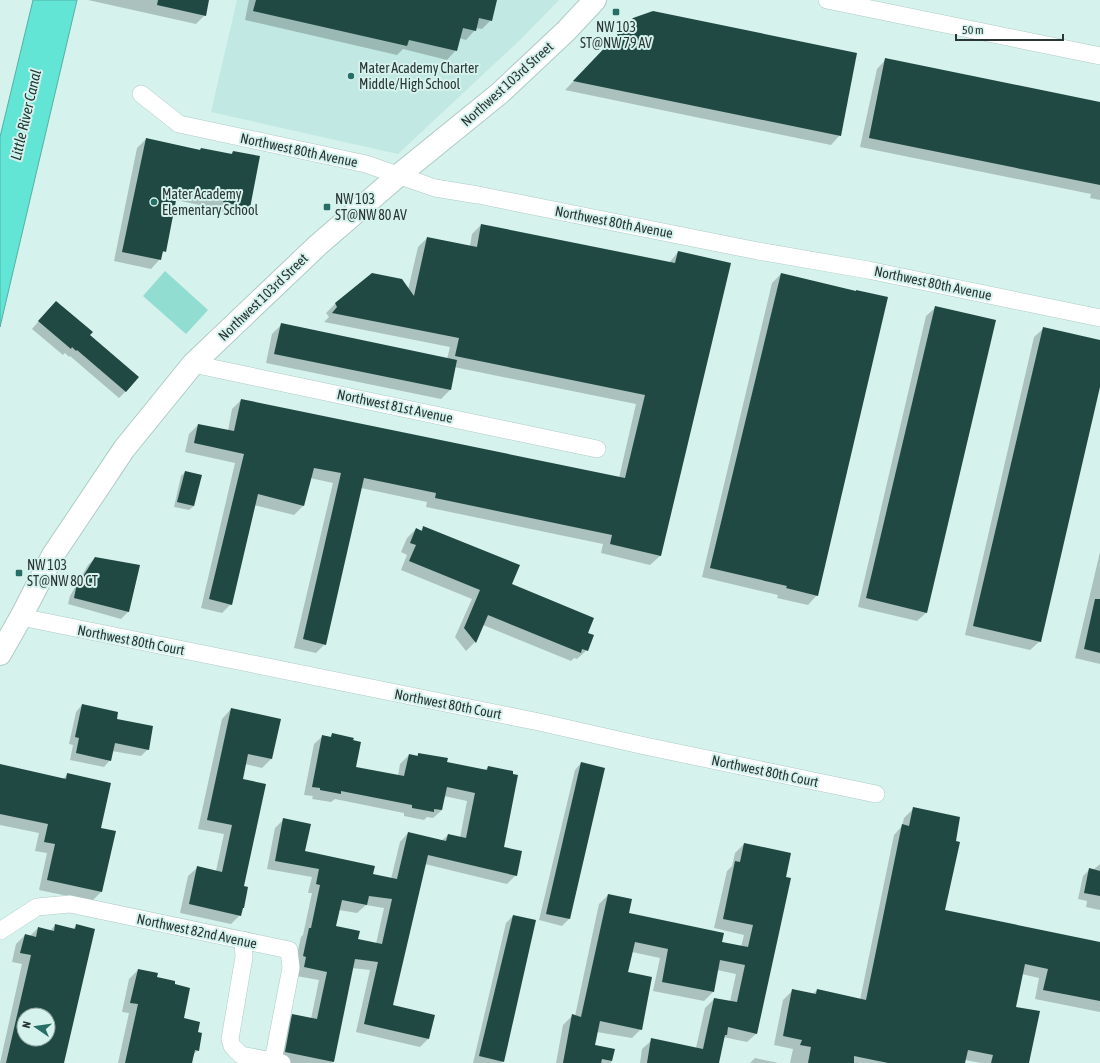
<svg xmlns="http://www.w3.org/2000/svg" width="1100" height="1063" font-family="'Asap Condensed',sans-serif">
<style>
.built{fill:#c1e8e2}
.green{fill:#92ddd2}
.water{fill:#63e5d5;stroke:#52b0a5}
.shadow{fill:#0003;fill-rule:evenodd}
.building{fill:#214944;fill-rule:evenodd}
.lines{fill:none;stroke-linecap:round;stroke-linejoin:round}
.minor-casing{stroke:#aecbc6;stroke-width:18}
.major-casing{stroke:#aecbc6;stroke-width:24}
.minor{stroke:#fff;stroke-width:17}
.major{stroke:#fff;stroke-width:22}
.poi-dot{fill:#266e66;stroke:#d5f2ed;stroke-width:1.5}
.labels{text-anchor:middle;stroke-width:4;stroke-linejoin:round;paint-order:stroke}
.poi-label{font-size:14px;fill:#2a3634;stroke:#d5f2ed;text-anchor:start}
.street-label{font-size:14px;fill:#2a3634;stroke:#d5f2ed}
.water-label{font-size:15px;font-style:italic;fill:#1e3531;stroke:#d5f2ed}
</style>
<rect width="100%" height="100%" fill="#d5f2ed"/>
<!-- built -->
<path class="built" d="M 237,0 L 559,0 L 521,39 L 398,154 L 211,112 Z"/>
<!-- green -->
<path class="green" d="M 165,271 L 208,310 L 186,334 L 143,296 Z"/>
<!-- water -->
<path class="water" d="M 33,0 L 77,0 L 0,327 L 0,137 Z"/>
<!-- shadow -->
<g class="shadow">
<path d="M 88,0 L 208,0 L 205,15 L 196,24 Z"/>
<path d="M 249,0 L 496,0 L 491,20 L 482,29 L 475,28 L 475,30 L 466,40 L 459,38 L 456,50 L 447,60 L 403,49 L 397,55 L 245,20 Z"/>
<path d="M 624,29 L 840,135 L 831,145 L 565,90 Z"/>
<path d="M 886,59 L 1100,103 L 1100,200 L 1090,198 L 1091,194 L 860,147 L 877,69 Z"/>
<path d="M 146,139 L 200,150 L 230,155 L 233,152 L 249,207 L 240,216 L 214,211 L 215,208 L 175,200 L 165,251 L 161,254 L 160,259 L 151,269 L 114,261 L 137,148 Z"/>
<path d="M 481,225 L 669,263 L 678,252 L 660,556 L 650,565 L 601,553 L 603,544 L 426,507 L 427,502 L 361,488 L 325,644 L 316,653 L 294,648 L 333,483 L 310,478 L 303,506 L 294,515 L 254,505 L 231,604 L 222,613 L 201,608 L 235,463 L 185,452 L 189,434 L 198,425 L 228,431 L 232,409 L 241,400 L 619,478 L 636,404 L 454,367 L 450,390 L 441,399 L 266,363 L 272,334 L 281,325 L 447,359 L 450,347 L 324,322 L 329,317 L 326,313 L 335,304 L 373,274 L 408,290 L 418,247 L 427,238 L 470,246 L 472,234 Z"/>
<path d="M 781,274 L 817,595 L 808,605 L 777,598 L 778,595 L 702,577 L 772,283 Z"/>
<path d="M 936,307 L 927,612 L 917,621 L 858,607 L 926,316 Z"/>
<path d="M 49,309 L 89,335 L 126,391 L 119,398 L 70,356 L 69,357 L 65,353 L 63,355 L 32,329 Z"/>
<path d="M 1044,328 L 1100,341 L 1100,383 L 1040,641 L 1030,650 L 965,635 L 1034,337 Z"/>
<path d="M 185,472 L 201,475 L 194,506 L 189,510 L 174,507 L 181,476 Z"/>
<path d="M 424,527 L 587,633 L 587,650 L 577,659 L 574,658 L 571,661 L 483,625 L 475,642 L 466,651 L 455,637 L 472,599 L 401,570 L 407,555 L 401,552 L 407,538 L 416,529 L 420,531 Z"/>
<path d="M 1100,552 L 1100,664 L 1075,658 Z"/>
<path d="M 95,558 L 139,566 L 128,612 L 121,619 L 68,604 L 70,596 L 88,565 Z"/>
<path d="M 82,705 L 115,720 L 148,749 L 141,756 L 112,751 L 110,760 L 104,767 L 70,760 L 73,745 L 69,744 L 76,712 Z"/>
<path d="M 231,709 L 271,759 L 262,768 L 245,764 L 242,780 L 243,887 L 240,915 L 231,924 L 180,913 L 188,876 L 198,867 L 216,871 L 224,834 L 198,829 L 222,719 Z"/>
<path d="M 332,735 L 355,768 L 398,776 L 400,764 L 409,755 L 416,756 L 419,754 L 446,763 L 485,770 L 488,767 L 503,848 L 516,875 L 507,884 L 425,864 L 392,1006 L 428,1039 L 420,1047 L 356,1032 L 370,970 L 352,968 L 333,1062 L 332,1063 L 290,1063 L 277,1060 L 284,1024 L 293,1015 L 311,1019 L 319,980 L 296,976 L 295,964 L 301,937 L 303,935 L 312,893 L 308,893 L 312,877 L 267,869 L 275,828 L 283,820 L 304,852 L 372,875 L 391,879 L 400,842 L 408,833 L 441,841 L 448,835 L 460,838 L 467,801 L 444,796 L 442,810 L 433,818 L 427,817 L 424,820 L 404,816 L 404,813 L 335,799 L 331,802 L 312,799 L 313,796 L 304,795 L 314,744 L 323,736 L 330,737 ZM 366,905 L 384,908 L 376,944 L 357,940 L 335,927 L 339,910 L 357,913 Z"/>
<path d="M 581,763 L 604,769 L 569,919 L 562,926 L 539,920 L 575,770 Z"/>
<path d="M 0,765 L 63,779 L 67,775 L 100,829 L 114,832 L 101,892 L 92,901 L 39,890 L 47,853 L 35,851 L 39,833 L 0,825 Z"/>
<path d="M 913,809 L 944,911 L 1100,943 L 1100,1012 L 1035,999 L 1039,978 L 1022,974 L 1015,1008 L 1028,1063 L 981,1063 L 965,1060 L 964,1063 L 790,1063 L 793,1049 L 774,1045 L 783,1000 L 793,990 L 813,994 L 817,990 L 860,1000 L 894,835 L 902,826 L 904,818 Z"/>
<path d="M 744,844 L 790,854 L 757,1033 L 747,1042 L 723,1037 L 718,1063 L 640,1063 L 642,1049 L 652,1040 L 696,1048 L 705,1008 L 714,999 L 730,1002 L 736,974 L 717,970 L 713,992 L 704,1001 L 653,991 L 660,958 L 632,952 L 627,973 L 641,1029 L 632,1038 L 597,1032 L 594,1045 L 613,1049 L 611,1063 L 556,1063 L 563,1025 L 572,1016 L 575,1016 L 599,904 L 608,895 L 628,914 L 721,943 L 741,947 L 744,935 L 714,928 L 727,871 L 732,866 L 735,853 Z"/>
<path d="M 1100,864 L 1100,910 L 1086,907 L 1087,901 L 1078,899 L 1083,876 L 1089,870 L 1093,870 Z"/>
<path d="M 513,916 L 535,921 L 502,1063 L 473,1063 L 506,923 Z"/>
<path d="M 55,925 L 73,929 L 77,925 L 63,1063 L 0,1063 L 22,964 L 12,962 L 16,944 L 25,935 L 30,936 L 38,928 L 50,931 ZM 24,1015 L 48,1015 L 48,1039 L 24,1039 Z"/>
<path d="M 138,970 L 156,978 L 183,1019 L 196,1033 L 198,1050 L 192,1056 L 191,1063 L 118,1063 L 129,1013 L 122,1012 L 129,979 Z"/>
<path d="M 755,1058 L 779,1063 L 750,1063 Z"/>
</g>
<!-- building -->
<g class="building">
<path d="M 158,0 L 209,0 L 206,16 L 157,5 Z"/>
<path d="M 256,0 L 497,0 L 492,21 L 479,18 L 476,31 L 463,28 L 457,51 L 409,40 L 407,46 L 253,11 Z"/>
<path d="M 653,11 L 857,53 L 841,136 L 573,81 L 633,18 Z"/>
<path d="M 885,58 L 1100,102 L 1100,185 L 869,138 Z"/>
<path d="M 146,138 L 200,150 L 201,148 L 232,154 L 233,151 L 260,156 L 250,208 L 223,202 L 224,199 L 178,190 L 166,252 L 163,251 L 161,260 L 122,252 Z"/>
<path d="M 481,224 L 675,263 L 678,251 L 731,263 L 661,556 L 610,544 L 612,535 L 435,498 L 436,493 L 364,478 L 326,645 L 303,639 L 341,473 L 314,468 L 304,506 L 258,494 L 232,605 L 209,599 L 244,454 L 194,443 L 198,424 L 234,431 L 241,399 L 625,478 L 645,395 L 455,356 L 459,338 L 332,313 L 337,307 L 335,303 L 372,273 L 402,279 L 414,296 L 427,237 L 477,247 Z"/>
<path d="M 781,273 L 856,291 L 856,290 L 888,297 L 818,596 L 786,588 L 787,586 L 710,568 Z"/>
<path d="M 56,301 L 93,332 L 90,335 L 139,377 L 126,392 L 77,350 L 76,351 L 72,347 L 71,349 L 38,321 Z"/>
<path d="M 935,306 L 996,320 L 927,613 L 866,598 Z"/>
<path d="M 281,323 L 457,360 L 451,390 L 274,354 Z"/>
<path d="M 1043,327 L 1100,340 L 1100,387 L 1041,642 L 973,626 Z"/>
<path d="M 185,471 L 202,475 L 194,506 L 177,502 Z"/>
<path d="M 423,526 L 520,565 L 512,584 L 594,618 L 588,633 L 594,635 L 588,651 L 582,649 L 581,653 L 488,615 L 476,643 L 464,628 L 480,590 L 409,561 L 416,545 L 410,543 L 416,528 L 422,531 Z"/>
<path d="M 95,557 L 140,565 L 129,612 L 74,598 L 76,588 Z"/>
<path d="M 1095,599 L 1100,599 L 1100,653 L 1084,649 Z"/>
<path d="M 82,704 L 118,712 L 117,719 L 153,726 L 149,750 L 115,743 L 111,761 L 76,753 L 79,738 L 75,737 Z"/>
<path d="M 231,708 L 281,719 L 272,759 L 248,754 L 243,779 L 266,784 L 244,886 L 248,887 L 244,908 L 243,908 L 241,916 L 189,904 L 197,866 L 222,872 L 232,825 L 207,820 Z"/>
<path d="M 332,733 L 354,738 L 353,740 L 361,742 L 356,767 L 404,776 L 409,754 L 418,756 L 418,753 L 448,758 L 447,762 L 487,770 L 488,766 L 513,771 L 513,774 L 518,775 L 504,847 L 522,851 L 517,876 L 428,855 L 393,1005 L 435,1015 L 429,1039 L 364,1024 L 378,962 L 355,959 L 334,1062 L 285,1052 L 292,1014 L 317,1019 L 327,972 L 304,967 L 306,957 L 303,956 L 309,928 L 311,928 L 320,885 L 316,884 L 319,869 L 275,861 L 283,818 L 311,824 L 305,851 L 375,866 L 373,874 L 397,879 L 408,832 L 446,841 L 448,834 L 466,838 L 475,793 L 447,787 L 442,810 L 434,809 L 434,812 L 412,808 L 412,805 L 341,791 L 341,794 L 320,790 L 320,788 L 312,787 L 322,735 L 331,737 ZM 369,896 L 392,899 L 382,944 L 358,939 L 360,931 L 336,926 L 342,900 L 367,905 Z"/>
<path d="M 581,762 L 605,768 L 570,919 L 546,914 Z"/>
<path d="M 0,764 L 66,779 L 67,773 L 111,783 L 101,828 L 116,831 L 102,892 L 47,880 L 55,844 L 44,842 L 48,824 L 0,814 Z"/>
<path d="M 913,807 L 960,817 L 956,841 L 960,842 L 945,910 L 1100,942 L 1100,1001 L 1043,990 L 1048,969 L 1025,964 L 1016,1007 L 1040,1011 L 1029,1063 L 991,1063 L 993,1055 L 968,1050 L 965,1063 L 888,1063 L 854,1056 L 854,1063 L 808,1063 L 811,1047 L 800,1045 L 802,1040 L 783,1036 L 792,989 L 816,994 L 817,989 L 866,1000 L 902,824 L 909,826 Z"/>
<path d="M 744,843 L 791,853 L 786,877 L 791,878 L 757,1034 L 728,1027 L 727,1035 L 725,1035 L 719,1063 L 647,1063 L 651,1038 L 703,1049 L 714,998 L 737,1002 L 745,965 L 720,960 L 714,992 L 662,982 L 668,949 L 635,942 L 628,972 L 652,977 L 642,1030 L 600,1021 L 595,1045 L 615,1049 L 612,1061 L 602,1059 L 601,1063 L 563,1063 L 572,1014 L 581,1017 L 608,894 L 632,899 L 629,913 L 724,933 L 722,942 L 748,947 L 753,925 L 723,919 L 735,861 L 740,862 Z"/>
<path d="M 1089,868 L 1100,871 L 1100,896 L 1084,893 Z"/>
<path d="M 513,915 L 536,920 L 504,1062 L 479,1056 Z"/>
<path d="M 55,924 L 75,929 L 76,924 L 95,929 L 64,1063 L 6,1063 L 31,955 L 20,953 L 25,934 L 36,937 L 38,927 L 54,931 ZM 24,1015 L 48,1015 L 48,1039 L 24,1039 Z"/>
<path d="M 138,969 L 158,973 L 157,977 L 175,981 L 175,984 L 190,988 L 184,1018 L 200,1022 L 198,1032 L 202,1033 L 199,1051 L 195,1050 L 192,1063 L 125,1063 L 138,1004 L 130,1003 Z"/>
</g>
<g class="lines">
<!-- minor casing -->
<g class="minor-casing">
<g id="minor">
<path d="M 827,0 L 1100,56"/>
<path d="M 141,94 L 179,124 L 366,164 L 435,188 L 478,195 L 758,251 L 868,270 L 1100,318"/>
<path d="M 193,364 L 597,449"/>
<path d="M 21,617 L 539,722 L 645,746 L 876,794"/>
<path d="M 0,931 L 37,907 L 70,904 L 289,950 L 291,968 L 273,1061"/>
<path d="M 243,940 L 244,957 L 230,1039 L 232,1046 L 241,1055 L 282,1063"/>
</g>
</g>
<!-- major casing -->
<g class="major-casing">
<path id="major" d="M 0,654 L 21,617 L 53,555 L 98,488 L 124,449 L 193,364 L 318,245 L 399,175 L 500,93 L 566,31 L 595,0"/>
</g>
<!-- minor -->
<use href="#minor" class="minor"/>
<!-- major -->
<use href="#major" class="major"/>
</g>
<!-- markers -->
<g class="poi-dot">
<rect x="612" y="8" width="8" height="8" rx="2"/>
<circle cx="351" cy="76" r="4"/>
<circle cx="154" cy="202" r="4"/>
<rect x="323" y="203" width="8" height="8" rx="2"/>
<rect x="15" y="569" width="8" height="8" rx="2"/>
</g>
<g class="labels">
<!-- poi labels -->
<g class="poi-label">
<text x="616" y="32" text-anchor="middle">NW 103<tspan x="616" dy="16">ST@NW 79 AV</tspan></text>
<text x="359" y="73">Mater Academy Charter<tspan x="359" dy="16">Middle/High School</tspan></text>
<text x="162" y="199">Mater Academy<tspan x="162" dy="16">Elementary School</tspan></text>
<text x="335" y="204">NW 103<tspan x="335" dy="16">ST@NW 80 AV</tspan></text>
<text x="27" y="570">NW 103<tspan x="27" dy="16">ST@NW 80 CT</tspan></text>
</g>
<!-- street labels -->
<g class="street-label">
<text transform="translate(507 84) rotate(-42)" y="5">Northwest 103rd Street</text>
<text transform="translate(299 150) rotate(12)" y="5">Northwest 80th Avenue</text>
<text transform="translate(614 222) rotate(11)" y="5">Northwest 80th Avenue</text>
<text transform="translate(933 283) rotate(12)" y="5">Northwest 80th Avenue</text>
<text transform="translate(263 297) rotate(-44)" y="5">Northwest 103rd Street</text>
<text transform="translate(395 406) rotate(12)" y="5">Northwest 81st Avenue</text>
<text transform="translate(131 640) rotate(11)" y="5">Northwest 80th Court</text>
<text transform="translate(448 704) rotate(11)" y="5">Northwest 80th Court</text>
<text transform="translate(765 771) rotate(12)" y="5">Northwest 80th Court</text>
<text transform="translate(197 931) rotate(12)" y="5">Northwest 82nd Avenue</text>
</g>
<!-- water labels -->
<g class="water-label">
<text transform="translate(26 115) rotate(-77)" y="5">Little River Canal</text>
</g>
</g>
<!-- north arrow -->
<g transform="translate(36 1027) rotate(283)"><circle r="19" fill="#d5f2ed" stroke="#91a7a3"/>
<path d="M0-3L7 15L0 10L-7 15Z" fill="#266e66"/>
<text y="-6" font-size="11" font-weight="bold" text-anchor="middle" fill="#2a3634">N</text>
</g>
<!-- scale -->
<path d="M956 34v6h107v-6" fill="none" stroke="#2a3634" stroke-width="2"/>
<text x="962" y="34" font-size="12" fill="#2a3634" stroke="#d5f2ed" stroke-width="3" paint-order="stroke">50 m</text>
</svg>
